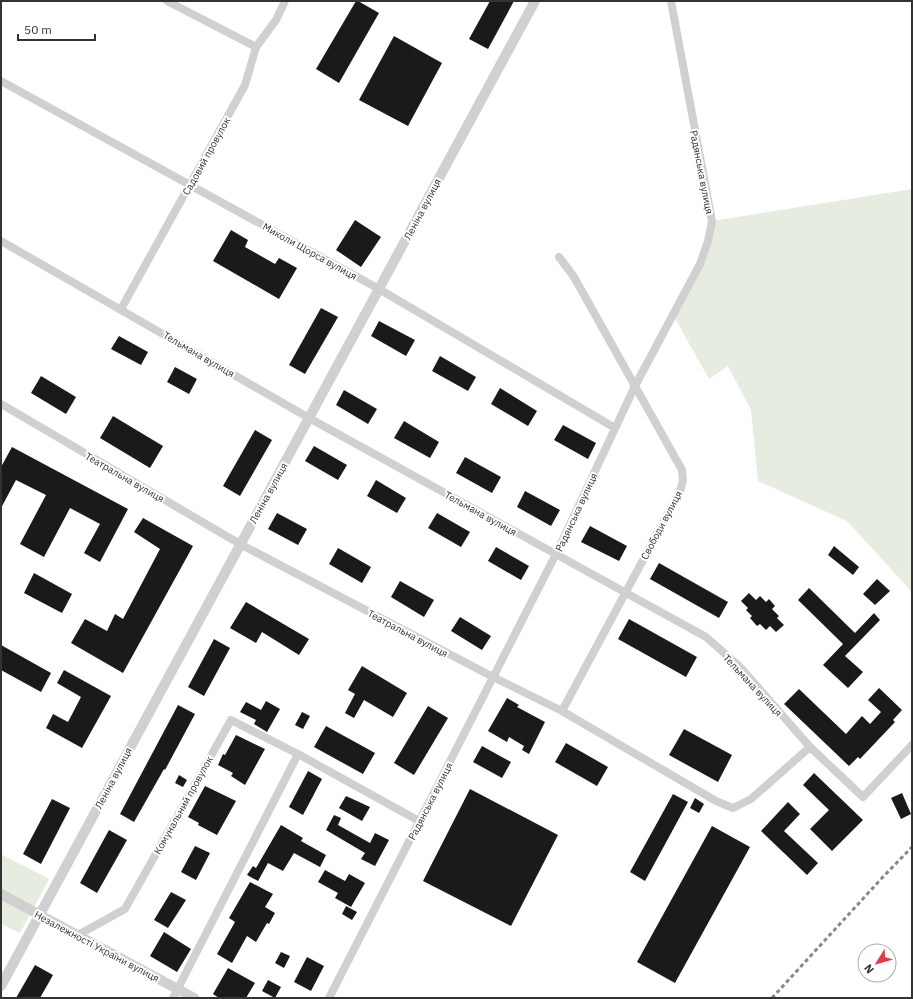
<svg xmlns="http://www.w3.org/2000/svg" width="913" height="999" font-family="'IBM Plex Sans',sans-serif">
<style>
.green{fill:#e6ecdf}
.building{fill:#1a1a1a}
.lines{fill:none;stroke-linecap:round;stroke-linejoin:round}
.minor{stroke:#d0d0d0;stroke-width:8}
.tertiary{stroke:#d0d0d0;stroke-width:10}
.rail{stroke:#888;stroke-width:3;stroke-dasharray:4 3;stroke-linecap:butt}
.labels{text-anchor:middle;stroke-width:4;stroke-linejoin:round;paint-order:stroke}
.street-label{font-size:10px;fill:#333;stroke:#fff}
</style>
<rect width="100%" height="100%" fill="#fff"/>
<!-- green -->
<g class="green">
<path d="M 912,189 L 912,592 L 847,521 L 758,481 L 751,410 L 728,366 L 709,379 L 673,315 L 700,264 L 712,221 Z"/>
<path d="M 1,854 L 49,879 L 20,933 L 1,924 Z"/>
</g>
<!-- building -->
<g class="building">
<path d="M 356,1 L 358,1 L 379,13 L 339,83 L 316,69 Z"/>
<path d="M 490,1 L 514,1 L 488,49 L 469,39 Z"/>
<path d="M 394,36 L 442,63 L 408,126 L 359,100 Z"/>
<path d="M 355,220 L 381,237 L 361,267 L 336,250 Z"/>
<path d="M 231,230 L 248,240 L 245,247 L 275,264 L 279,258 L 297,268 L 279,299 L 213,261 Z"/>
<path d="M 321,308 L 338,317 L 305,374 L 289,365 Z"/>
<path d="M 379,321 L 415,340 L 406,356 L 371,336 Z"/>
<path d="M 119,336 L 148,352 L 141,365 L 111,349 Z"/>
<path d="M 440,356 L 476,377 L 468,391 L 432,371 Z"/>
<path d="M 175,367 L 197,379 L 189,394 L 167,382 Z"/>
<path d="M 41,376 L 76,397 L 66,414 L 31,393 Z"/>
<path d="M 500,388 L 537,411 L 528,426 L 491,404 Z"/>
<path d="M 344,390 L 377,409 L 368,424 L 336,405 Z"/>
<path d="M 113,416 L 163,446 L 150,468 L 100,438 Z"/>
<path d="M 404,421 L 439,442 L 430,458 L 394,438 Z"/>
<path d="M 563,425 L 596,443 L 588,459 L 554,440 Z"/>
<path d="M 255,430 L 272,440 L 240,496 L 223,486 Z"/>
<path d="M 314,446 L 347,465 L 338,480 L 305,461 Z"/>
<path d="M 12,447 L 128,509 L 100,562 L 84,553 L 100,524 L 70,508 L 44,557 L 20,544 L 46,495 L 16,480 L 1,508 L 1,467 Z"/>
<path d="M 465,457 L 501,477 L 492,493 L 456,473 Z"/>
<path d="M 376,480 L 406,498 L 397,513 L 367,496 Z"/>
<path d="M 525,491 L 560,510 L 551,526 L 517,507 Z"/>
<path d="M 277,513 L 307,529 L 298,545 L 268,529 Z"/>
<path d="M 437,513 L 470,532 L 461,547 L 428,528 Z"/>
<path d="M 143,518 L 193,546 L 123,673 L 71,643 L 85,619 L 107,631 L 115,614 L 123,619 L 160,549 L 134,532 Z"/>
<path d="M 590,526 L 627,546 L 619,561 L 581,542 Z"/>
<path d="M 834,546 L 859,567 L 853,575 L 828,555 Z"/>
<path d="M 496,547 L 529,566 L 521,580 L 488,561 Z"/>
<path d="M 338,548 L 371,567 L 362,583 L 329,564 Z"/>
<path d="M 659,563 L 728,602 L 719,618 L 650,579 Z"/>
<path d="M 34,573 L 72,594 L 62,613 L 24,593 Z"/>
<path d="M 877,579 L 890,591 L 875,605 L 863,594 Z"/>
<path d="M 400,581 L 434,600 L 424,617 L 391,597 Z"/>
<path d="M 809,588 L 855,633 L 874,613 L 880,620 L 845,656 L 863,672 L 848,688 L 823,665 L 843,644 L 798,600 Z"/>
<path d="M 749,593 L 756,600 L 760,596 L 766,602 L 769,599 L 775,606 L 772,609 L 779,616 L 777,618 L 784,625 L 776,632 L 770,626 L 766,630 L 760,624 L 757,626 L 750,618 L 752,616 L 746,610 L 748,608 L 741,601 Z"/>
<path d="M 246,602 L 309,639 L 299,655 L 262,632 L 256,643 L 230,628 Z"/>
<path d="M 460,617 L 491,636 L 482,650 L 451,631 Z"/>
<path d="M 629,619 L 697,657 L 686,677 L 618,639 Z"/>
<path d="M 214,639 L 230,648 L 204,696 L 188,687 Z"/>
<path d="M 1,645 L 51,673 L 41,692 L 1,670 Z"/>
<path d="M 362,666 L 407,693 L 393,717 L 364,700 L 354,718 L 345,713 L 355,694 L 348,690 Z"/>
<path d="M 64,670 L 111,696 L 82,748 L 46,728 L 53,714 L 68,722 L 81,697 L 57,683 Z"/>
<path d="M 879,688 L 902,710 L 893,720 L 895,722 L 860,759 L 858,757 L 849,766 L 784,704 L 799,689 L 846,734 L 862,716 L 870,724 L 881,712 L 868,700 Z"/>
<path d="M 507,698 L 519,705 L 517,707 L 545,722 L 529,754 L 522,750 L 524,746 L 509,737 L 507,742 L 488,731 Z"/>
<path d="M 266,701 L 280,709 L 267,732 L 254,724 L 256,720 L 240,712 L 246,702 L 261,710 Z"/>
<path d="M 178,705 L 195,714 L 165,770 L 164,769 L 134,822 L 120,814 Z"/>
<path d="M 428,706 L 448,718 L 414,775 L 394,763 Z"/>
<path d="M 302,712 L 310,716 L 303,729 L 295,725 Z"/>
<path d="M 326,726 L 375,753 L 363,774 L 314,747 Z"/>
<path d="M 684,729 L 732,755 L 718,782 L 669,755 Z"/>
<path d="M 236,735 L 265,749 L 245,785 L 231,776 L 233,773 L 218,765 L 223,754 L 225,755 Z"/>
<path d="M 566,743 L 608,767 L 597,786 L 555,762 Z"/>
<path d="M 482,746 L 511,762 L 502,778 L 473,762 Z"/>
<path d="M 308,771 L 322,779 L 303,815 L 289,807 Z"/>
<path d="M 814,773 L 863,820 L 832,851 L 810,829 L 829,810 L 803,785 Z"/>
<path d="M 179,775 L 187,780 L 183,787 L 175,783 Z"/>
<path d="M 205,786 L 236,801 L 217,835 L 198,825 L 199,823 L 188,817 Z"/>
<path d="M 470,789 L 558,835 L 511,926 L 423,881 Z"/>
<path d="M 902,793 L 911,814 L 901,819 L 891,798 Z"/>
<path d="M 673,794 L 688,802 L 645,881 L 630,872 Z"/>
<path d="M 346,796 L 370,807 L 362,821 L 339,808 Z"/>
<path d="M 695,798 L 704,804 L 699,813 L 690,808 Z"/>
<path d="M 52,799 L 70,808 L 41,864 L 23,854 Z"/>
<path d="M 788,802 L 800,814 L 784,831 L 818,863 L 807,875 L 761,831 Z"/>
<path d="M 334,815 L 341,818 L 338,825 L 370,843 L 375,833 L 389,840 L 375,866 L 361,859 L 365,853 L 326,830 Z"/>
<path d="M 281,825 L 303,838 L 301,841 L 326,855 L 320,867 L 294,853 L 283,871 L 268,863 L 258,881 L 247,875 L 253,866 L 256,868 Z"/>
<path d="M 712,826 L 750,847 L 675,983 L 637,962 Z"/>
<path d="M 109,830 L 127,840 L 97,893 L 80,883 Z"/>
<path d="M 195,846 L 210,853 L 196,880 L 181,872 Z"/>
<path d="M 325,870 L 345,881 L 349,874 L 365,883 L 351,907 L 335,898 L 338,893 L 318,882 Z"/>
<path d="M 250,882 L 273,894 L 265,907 L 275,913 L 269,924 L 267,923 L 256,942 L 247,936 L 232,963 L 217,954 L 235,922 L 229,918 Z"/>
<path d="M 171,892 L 186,900 L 168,928 L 154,920 Z"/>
<path d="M 346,906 L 357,912 L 352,920 L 342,914 Z"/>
<path d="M 164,932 L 191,949 L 177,972 L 150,956 Z"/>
<path d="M 281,952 L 290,956 L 284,968 L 275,963 Z"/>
<path d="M 307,957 L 324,966 L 311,991 L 294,982 Z"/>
<path d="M 35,965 L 53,975 L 40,998 L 16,998 Z"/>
<path d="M 228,968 L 255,983 L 246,998 L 219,998 L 213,994 Z"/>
<path d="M 268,980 L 281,987 L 275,998 L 262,991 Z"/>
</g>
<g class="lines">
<!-- minor -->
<g class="minor">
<path d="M 167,1 L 256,47"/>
<path d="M 1,81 L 379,289 L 615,428"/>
<path d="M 1,241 L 309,418 L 706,637 L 740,667 L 810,747 L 863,797 L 912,745"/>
<path d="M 559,257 L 574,277 L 682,470 L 683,481 L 680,491 L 562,711"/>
<path d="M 121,309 L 245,85 L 256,47 L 276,20 L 285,1"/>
<path d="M 1,404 L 240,544 L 493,677 L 562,711 L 716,801 L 733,808 L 751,799 L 810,747"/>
<path d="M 298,754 L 419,821"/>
<path d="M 78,935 L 125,909 L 231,720 L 298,754 L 173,998"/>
<path d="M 329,998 L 556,554 L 635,386 L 700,264 L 708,241 L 712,221 L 671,1"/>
</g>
<!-- tertiary -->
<g class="tertiary">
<path d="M 1,894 L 194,998"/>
<path d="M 1,986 L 535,1"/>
</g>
<!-- rail -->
<path class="rail" d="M 772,998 L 882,878 L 912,847"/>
</g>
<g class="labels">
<!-- street labels -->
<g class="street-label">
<text transform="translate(206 156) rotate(-61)" y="4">Садовий провулок</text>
<text transform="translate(702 172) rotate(79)" y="4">Радянська вулиця</text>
<text transform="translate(422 209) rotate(-62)" y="4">Леніна вулиця</text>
<text transform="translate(310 251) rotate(29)" y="4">Миколи Щорса вулиця</text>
<text transform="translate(199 354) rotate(30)" y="4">Тельмана вулиця</text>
<text transform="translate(125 477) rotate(30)" y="4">Театральна вулиця</text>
<text transform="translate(268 493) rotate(-61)" y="4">Леніна вулиця</text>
<text transform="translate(576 512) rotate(-65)" y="4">Радянська вулиця</text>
<text transform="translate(481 513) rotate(29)" y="4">Тельмана вулиця</text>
<text transform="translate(661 525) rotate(-62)" y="4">Свободи вулиця</text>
<text transform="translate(408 633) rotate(28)" y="4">Театральна вулиця</text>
<text transform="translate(753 685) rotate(47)" y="4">Тельмана вулиця</text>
<text transform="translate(113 778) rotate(-62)" y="4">Леніна вулиця</text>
<text transform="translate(430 801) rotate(-63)" y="4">Радянська вулиця</text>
<text transform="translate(183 805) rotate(-61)" y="4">Комунальний провулок</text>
<text transform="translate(97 946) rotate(28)" y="4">Незалежності України вулиця</text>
</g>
</g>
<!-- border -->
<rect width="913" height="999" fill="none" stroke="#333333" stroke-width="4"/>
<!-- north arrow -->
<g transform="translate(877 963) rotate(233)"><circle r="19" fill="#ffffff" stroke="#adadad"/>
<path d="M0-3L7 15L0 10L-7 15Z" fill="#e63946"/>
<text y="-6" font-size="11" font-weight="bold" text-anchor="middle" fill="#333333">N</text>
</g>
<!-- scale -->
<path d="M18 34v6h77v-6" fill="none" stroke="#333333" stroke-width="2"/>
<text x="24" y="34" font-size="12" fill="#333333" stroke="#ffffff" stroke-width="3" paint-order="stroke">50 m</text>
</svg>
